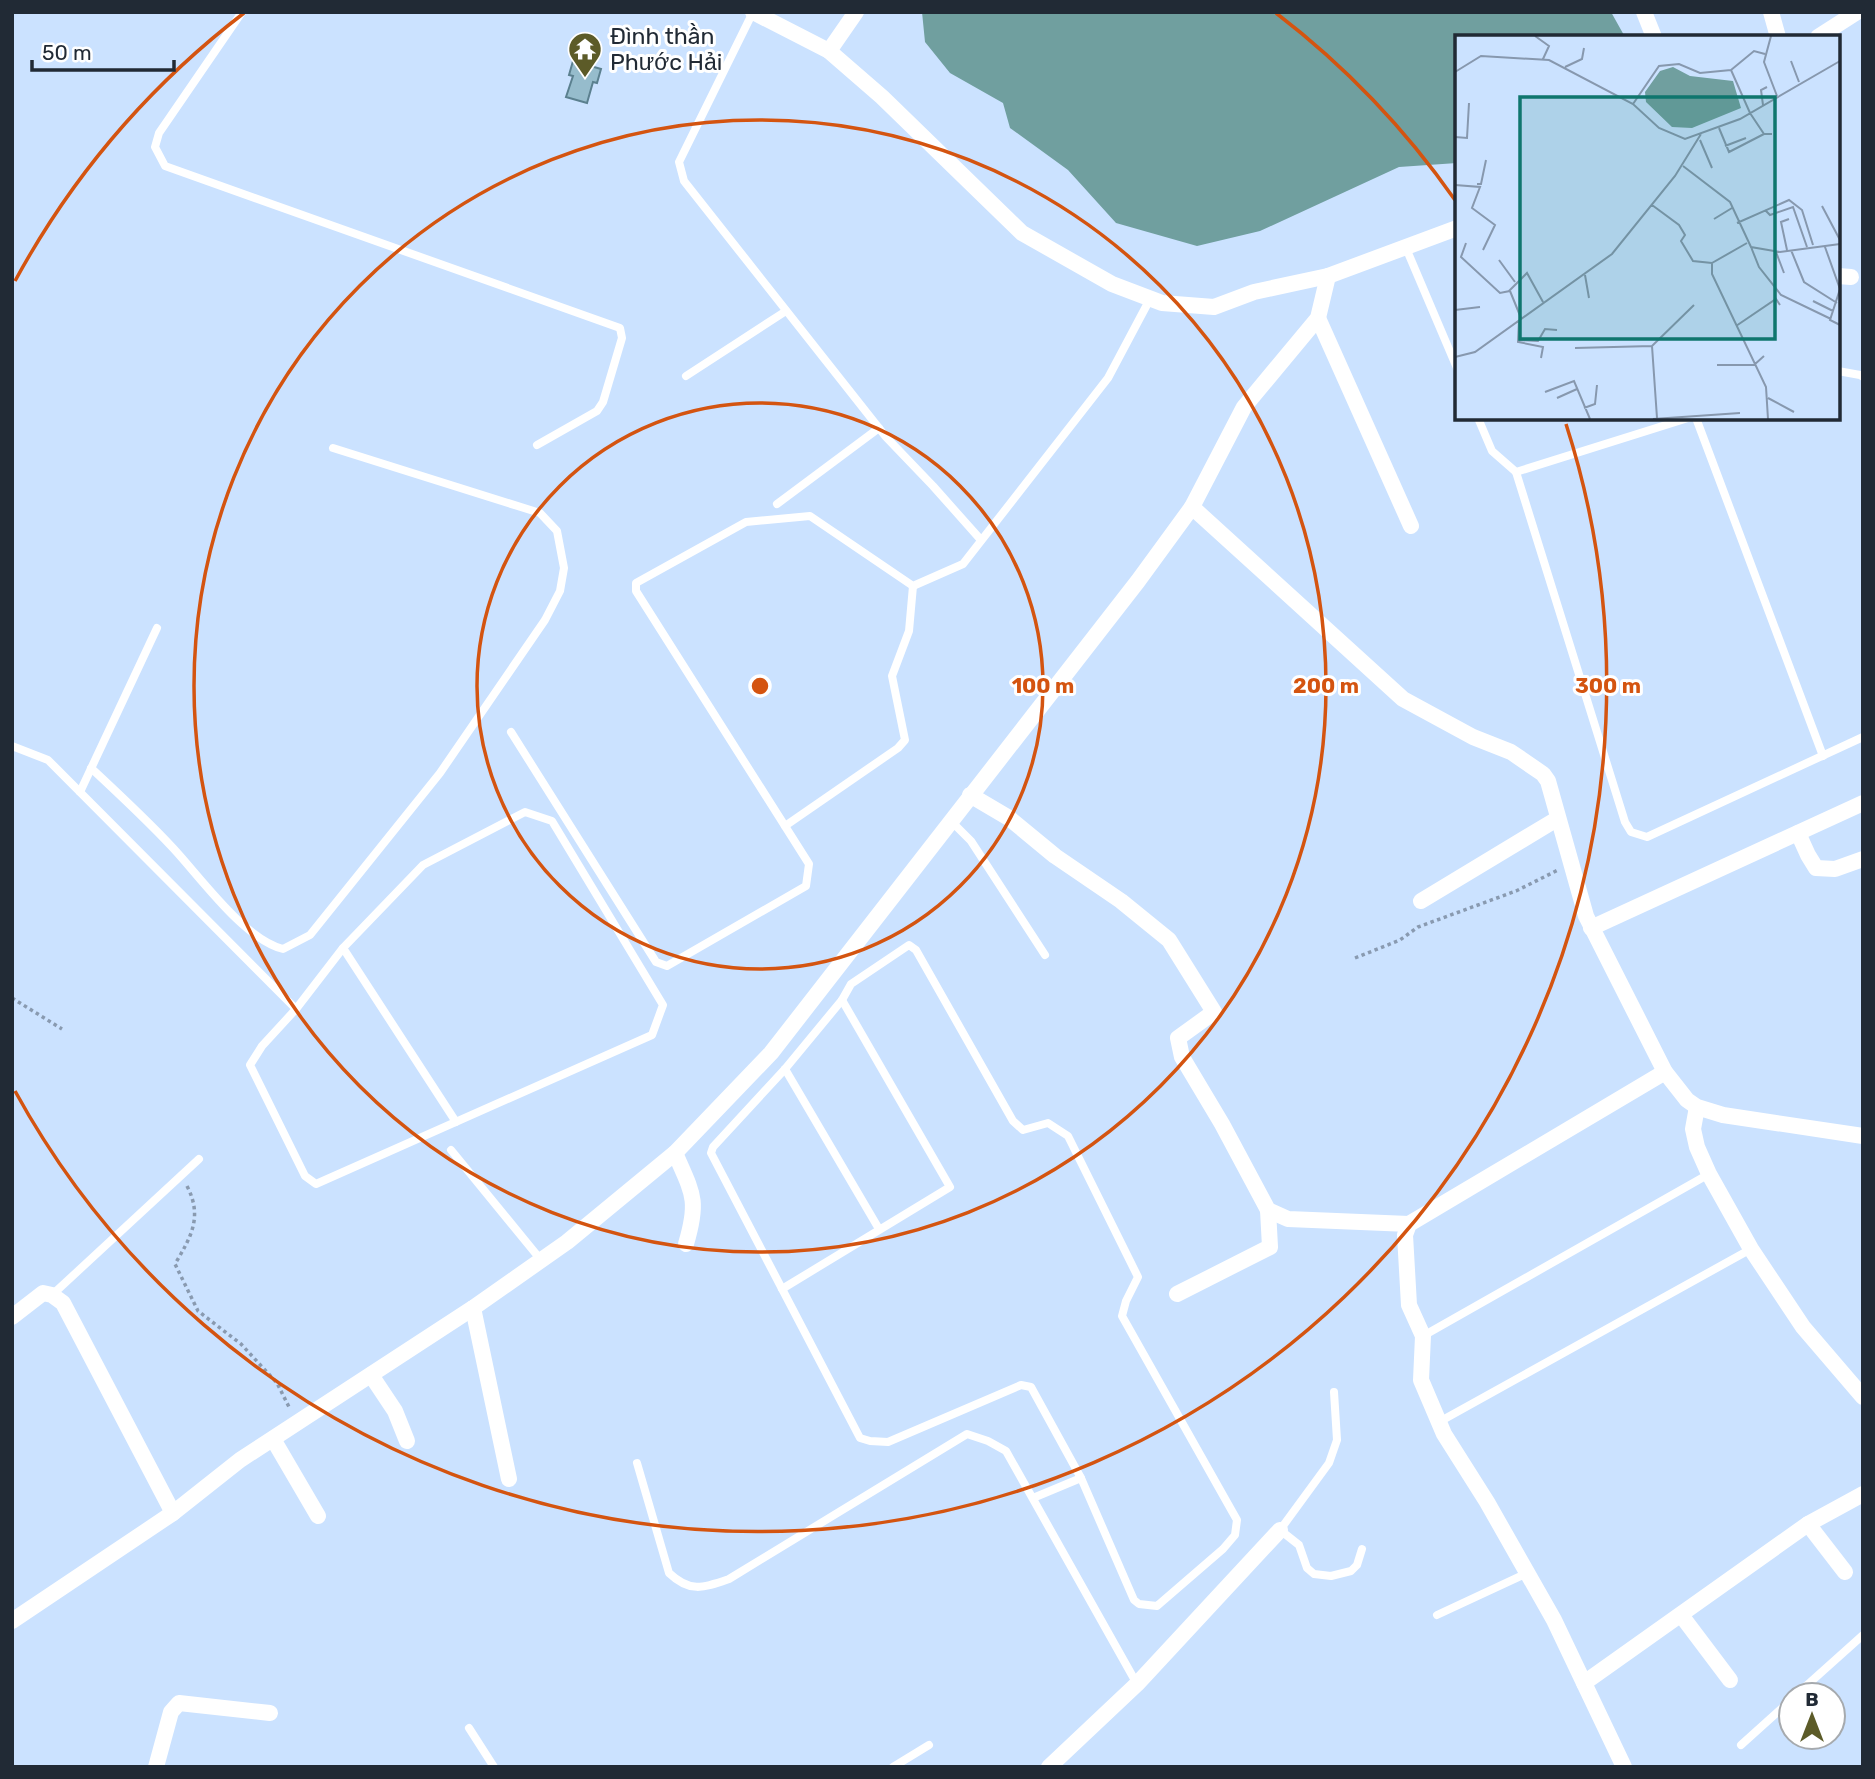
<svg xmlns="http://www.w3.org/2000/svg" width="1875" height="1779" font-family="Rubik,sans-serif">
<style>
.water{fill:#709f9f}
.building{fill:#96bccc;stroke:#5b808f;stroke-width:2}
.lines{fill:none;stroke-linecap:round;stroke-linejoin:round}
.path{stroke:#899ab0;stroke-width:3.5;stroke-dasharray:3.5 3.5;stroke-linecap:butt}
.service{stroke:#fff;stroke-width:8}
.minor{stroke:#fff;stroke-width:16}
.ring{fill:none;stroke:#d45410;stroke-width:3.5}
.labels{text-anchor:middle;stroke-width:6;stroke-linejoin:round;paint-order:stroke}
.poi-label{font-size:23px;fill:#212a35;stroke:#fff;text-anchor:start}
.inset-road{fill:none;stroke:#8798ae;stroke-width:2}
.view{fill:#0f766e;fill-opacity:0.15;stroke:#0f766e;stroke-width:3.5}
.inset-edge{fill:none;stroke:#212a35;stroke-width:3.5}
.centre{fill:#d45410;stroke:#fff;stroke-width:3.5}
.ring-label{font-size:21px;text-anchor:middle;font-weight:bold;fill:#d45410;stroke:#fff;stroke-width:6;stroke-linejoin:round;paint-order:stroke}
</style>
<rect width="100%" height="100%" fill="#cbe2ff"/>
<!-- water -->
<path class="water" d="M 922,12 L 1611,12 L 1625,37 L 1457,37 L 1457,163 L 1399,167 L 1260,231 L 1197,246 L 1116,223 L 1068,170 L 1010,128 L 1003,103 L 950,73 L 925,42 Z"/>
<!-- building -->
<path class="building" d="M 573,61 L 601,69 L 597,83 L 593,82 L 587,103 L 566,97 L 573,76 L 569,75 Z"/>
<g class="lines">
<!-- path -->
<g class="path">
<path d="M 1355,958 L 1400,940 L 1418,927 L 1516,891 L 1558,870"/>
<path d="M 12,998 L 62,1029"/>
<path d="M 187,1186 C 203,1217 191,1237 175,1264 L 198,1311 L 241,1344 L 277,1383 L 290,1409"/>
</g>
<!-- service -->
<g class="service">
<path d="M 242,12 L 159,133 L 155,147 L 165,166 L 620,328 L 622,338 L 603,402 L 597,411 L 537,445"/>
<path d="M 753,12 L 679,162 L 684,181 L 886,437 L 933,486 L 981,540"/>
<path d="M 1406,248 L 1457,368"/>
<path d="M 1838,371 L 1860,375 L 1863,377"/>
<path d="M 686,376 L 786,311"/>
<path d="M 1478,418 L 1492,451 L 1516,472 L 1688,418"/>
<path d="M 1696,418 L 1823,756"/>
<path d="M 1516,472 L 1625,822 L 1631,832 L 1647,837 L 1863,737"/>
<path d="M 777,504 L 879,428"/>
<path d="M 511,732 L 656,962 L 667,966 L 806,886 L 809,864 L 636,591 L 636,583 L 746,522 L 810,516 L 913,586 L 963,564 L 1108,378 L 1150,299"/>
<path d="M 12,746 L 48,760 L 296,1009"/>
<path d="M 91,768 C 119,794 147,820 173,848 C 201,878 244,939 283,949 L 310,935 L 440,773 L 545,620 L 560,591 L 564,568 L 557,531 L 540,513 L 333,448"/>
<path d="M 80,792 L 157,628"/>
<path d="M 525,812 L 552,821 L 663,1005 L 652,1035 L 316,1184 L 305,1176 L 250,1065 L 262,1046 L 296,1009 L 343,948 L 423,865 Z"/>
<path d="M 950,820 L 971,841 L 1045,955"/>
<path d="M 785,826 L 898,748 L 905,740 L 892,676 L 909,631 L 913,586"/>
<path d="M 909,945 L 916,950 L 1013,1121 L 1023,1130 L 1048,1123 L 1068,1136 L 1138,1277 L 1126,1301 L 1122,1316 L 1237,1520 L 1235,1535 L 1223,1549 L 1157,1606 L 1139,1604 L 1134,1600 L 1081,1478 L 1031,1387 L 1021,1385 L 888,1442 L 870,1441 L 860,1438 L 711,1153 L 713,1147 L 785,1069 L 842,1000 L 851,984 Z"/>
<path d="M 343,948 L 456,1122"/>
<path d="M 785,1069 L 879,1229"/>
<path d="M 451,1150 L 541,1260"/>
<path d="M 782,1289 L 950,1187 L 842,1000"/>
<path d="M 52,1295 L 199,1159"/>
<path d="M 1423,1336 L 1709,1174"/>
<path d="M 1334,1392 L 1337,1440 L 1329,1463 L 1280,1530 L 1299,1545 L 1307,1568 L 1314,1574 L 1331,1576 L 1351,1571 L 1357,1565 L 1362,1549"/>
<path d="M 1439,1422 L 1751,1249"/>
<path d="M 637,1463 L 669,1573 C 690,1593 703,1588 729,1579 L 967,1434 L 988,1441 L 1006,1451 L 1137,1684"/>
<path d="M 1033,1498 L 1081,1478"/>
<path d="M 1437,1615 L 1527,1573"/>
<path d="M 1796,1695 L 1863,1635"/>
<path d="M 469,1728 L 494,1767"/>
<path d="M 1741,1745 L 1791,1700"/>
<path d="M 893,1767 L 929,1745"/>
</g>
<!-- minor -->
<g class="minor">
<path d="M 753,12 L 829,51 L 882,97 L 1022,233 L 1112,284 L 1162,303 L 1214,307 L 1254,292 L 1328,276 L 1457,228"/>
<path d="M 1644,12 L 1654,37"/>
<path d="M 1771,12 L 1778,37"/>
<path d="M 1818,37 L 1857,12"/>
<path d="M 829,51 L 856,12"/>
<path d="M 1838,276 L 1851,277"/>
<path d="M 1318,318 L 1411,526"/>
<path d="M 1192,507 L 1403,699 L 1473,737 L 1511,752 L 1543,774 L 1548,781 L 1586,916 L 1665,1072 L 1687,1100 L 1697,1107 L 1723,1115 L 1863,1136"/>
<path d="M 970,795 L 1009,818 L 1055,856 L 1121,901 L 1169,940 L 1214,1012 L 1178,1038 L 1182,1057 L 1222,1124 L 1268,1210 L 1288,1219 L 1409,1224"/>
<path d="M 1798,833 L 1808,855 L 1816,868 L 1835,869 L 1863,859"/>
<path d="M 1421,901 L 1557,819"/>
<path d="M 1591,928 L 1863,803"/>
<path d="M 1697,1107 L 1693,1129 L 1697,1147 L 1709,1174 L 1751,1249 L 1803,1327 L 1863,1397"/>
<path d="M 675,1153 C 693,1194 699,1200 686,1244"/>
<path d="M 1177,1294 L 1270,1247 L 1268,1210"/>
<path d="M 473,1308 L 509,1479"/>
<path d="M 12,1317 L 43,1293 L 52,1295 L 63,1303 L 173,1513"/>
<path d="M 371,1375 L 395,1411 L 407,1441"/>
<path d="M 273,1439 L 318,1516"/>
<path d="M 1808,1524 L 1845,1572"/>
<path d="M 1681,1615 L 1730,1680"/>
<path d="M 12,1621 L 173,1513 L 240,1460 L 473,1308 L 567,1242 L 675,1153 L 771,1053 L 1138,581 L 1192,507 L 1244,407 L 1318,318 L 1328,276"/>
<path d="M 1584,1683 L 1808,1524 L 1863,1494"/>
<path d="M 156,1767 L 171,1712 L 179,1703 L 270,1713"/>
<path d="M 1049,1767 L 1137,1684 L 1280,1530"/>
<path d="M 1624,1767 L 1554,1620 L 1487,1502 L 1444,1434 L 1421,1380 L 1423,1336 L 1409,1305 L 1405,1235 L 1409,1224 L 1665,1072"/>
</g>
</g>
<!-- distance rings -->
<g class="ring">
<circle cx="760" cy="686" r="283"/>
<circle cx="760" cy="686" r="566"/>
<path d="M15 281A848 848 0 0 1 244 13M1276 13A848 848 0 0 1 1455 200M1566 424A848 848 0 0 1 15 1091"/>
</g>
<!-- icons -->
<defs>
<g id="temple-pin" transform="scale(1.75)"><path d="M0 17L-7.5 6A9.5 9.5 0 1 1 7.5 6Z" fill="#5c5b28" stroke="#fff"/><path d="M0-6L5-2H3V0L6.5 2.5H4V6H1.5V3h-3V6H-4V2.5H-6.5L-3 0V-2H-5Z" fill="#fff"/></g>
</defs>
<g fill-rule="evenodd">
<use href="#temple-pin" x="585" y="49"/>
</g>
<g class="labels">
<!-- poi labels -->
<g class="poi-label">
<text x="610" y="44">Đình thần<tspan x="610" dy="26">Phước Hải</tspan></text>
</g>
</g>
<!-- overview -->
<g transform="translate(1455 35)">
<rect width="385" height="385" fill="#cbe2ff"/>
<path d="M 218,32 L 235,41 L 278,46 L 286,73 L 237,93 L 217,92 L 191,67 L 190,57 L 205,36 Z" fill="#709f9f"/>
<path class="inset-road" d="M 80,1 L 94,11 L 88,24M 316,1 L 309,27 L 322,61M 310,19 L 299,16 L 276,35 L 295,78 L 309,99 L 317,99M 336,26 L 344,47M 110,32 L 127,24 L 129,13M 0,37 L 26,21 L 94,25 L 178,69 L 204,93 L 230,104 L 285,84 L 385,26M 178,69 L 204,31 L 224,29 L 245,38 L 276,35M 308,70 L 306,55 L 312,52M 264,93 L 274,117 L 309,99M 0,102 L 12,103 L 14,68M 245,105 L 257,133M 270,111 L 291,103M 228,131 L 275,167 L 296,212 L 325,217 L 385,209M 22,149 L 26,149 L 31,125M 0,150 L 25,152 L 17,173 L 40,190 L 28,215M 197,170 L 224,190 L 230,200 L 226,206 L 238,226 L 257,228M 367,171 L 385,205M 310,175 L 315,180 L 338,172 L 352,212M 259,184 L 277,173M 282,188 L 334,165 L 347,175 L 358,210M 11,208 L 6,222 L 45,258 L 55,256 L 66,283M 292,208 L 257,228 L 257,239 L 311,352 L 313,384M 296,212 L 304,232 L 326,260 L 376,284M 370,212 L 385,254 L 375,285 L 385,290M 332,215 L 326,187 L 334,184M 336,215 L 349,247 L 382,268M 321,217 L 329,238M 44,225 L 60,247M 130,240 L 134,263M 54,256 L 72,238 L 88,267M 358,266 L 378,276M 0,275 L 25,272M 64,285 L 63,307 L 88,312 L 86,323M 281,291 L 321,264 L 325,270M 63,305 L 83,306 L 90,294 L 102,295M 197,311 L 202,383M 120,313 L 197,311 L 239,270M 0,322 L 20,317 L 157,219 L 220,141 L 246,99M 262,330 L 299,330 L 309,321M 90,357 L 119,346 L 135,384M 102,363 L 122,354M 313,363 L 339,377M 129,373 L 140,369 L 142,350M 198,384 L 285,378"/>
<path class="view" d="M 65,62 L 320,62 L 320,304 L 65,304 Z"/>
<rect width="385" height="385" class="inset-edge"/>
</g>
<circle cx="760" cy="686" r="10" class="centre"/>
<g class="ring-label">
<text x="1043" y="693">100 m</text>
<text x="1326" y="693">200 m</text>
<text x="1608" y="693">300 m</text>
</g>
<!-- border -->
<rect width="1875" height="1779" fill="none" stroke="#212a35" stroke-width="28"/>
<!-- north arrow -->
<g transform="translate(1812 1716)"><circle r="33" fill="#ffffff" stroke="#a6aaae" stroke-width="2"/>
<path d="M0-5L12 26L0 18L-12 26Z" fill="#5c5b28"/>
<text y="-10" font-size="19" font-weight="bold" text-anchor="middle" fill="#212a35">B</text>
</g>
<!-- scale -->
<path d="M32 60v10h142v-10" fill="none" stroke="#212a35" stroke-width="3.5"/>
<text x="42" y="60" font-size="21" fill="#212a35" stroke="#ffffff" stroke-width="5" paint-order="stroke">50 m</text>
</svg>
